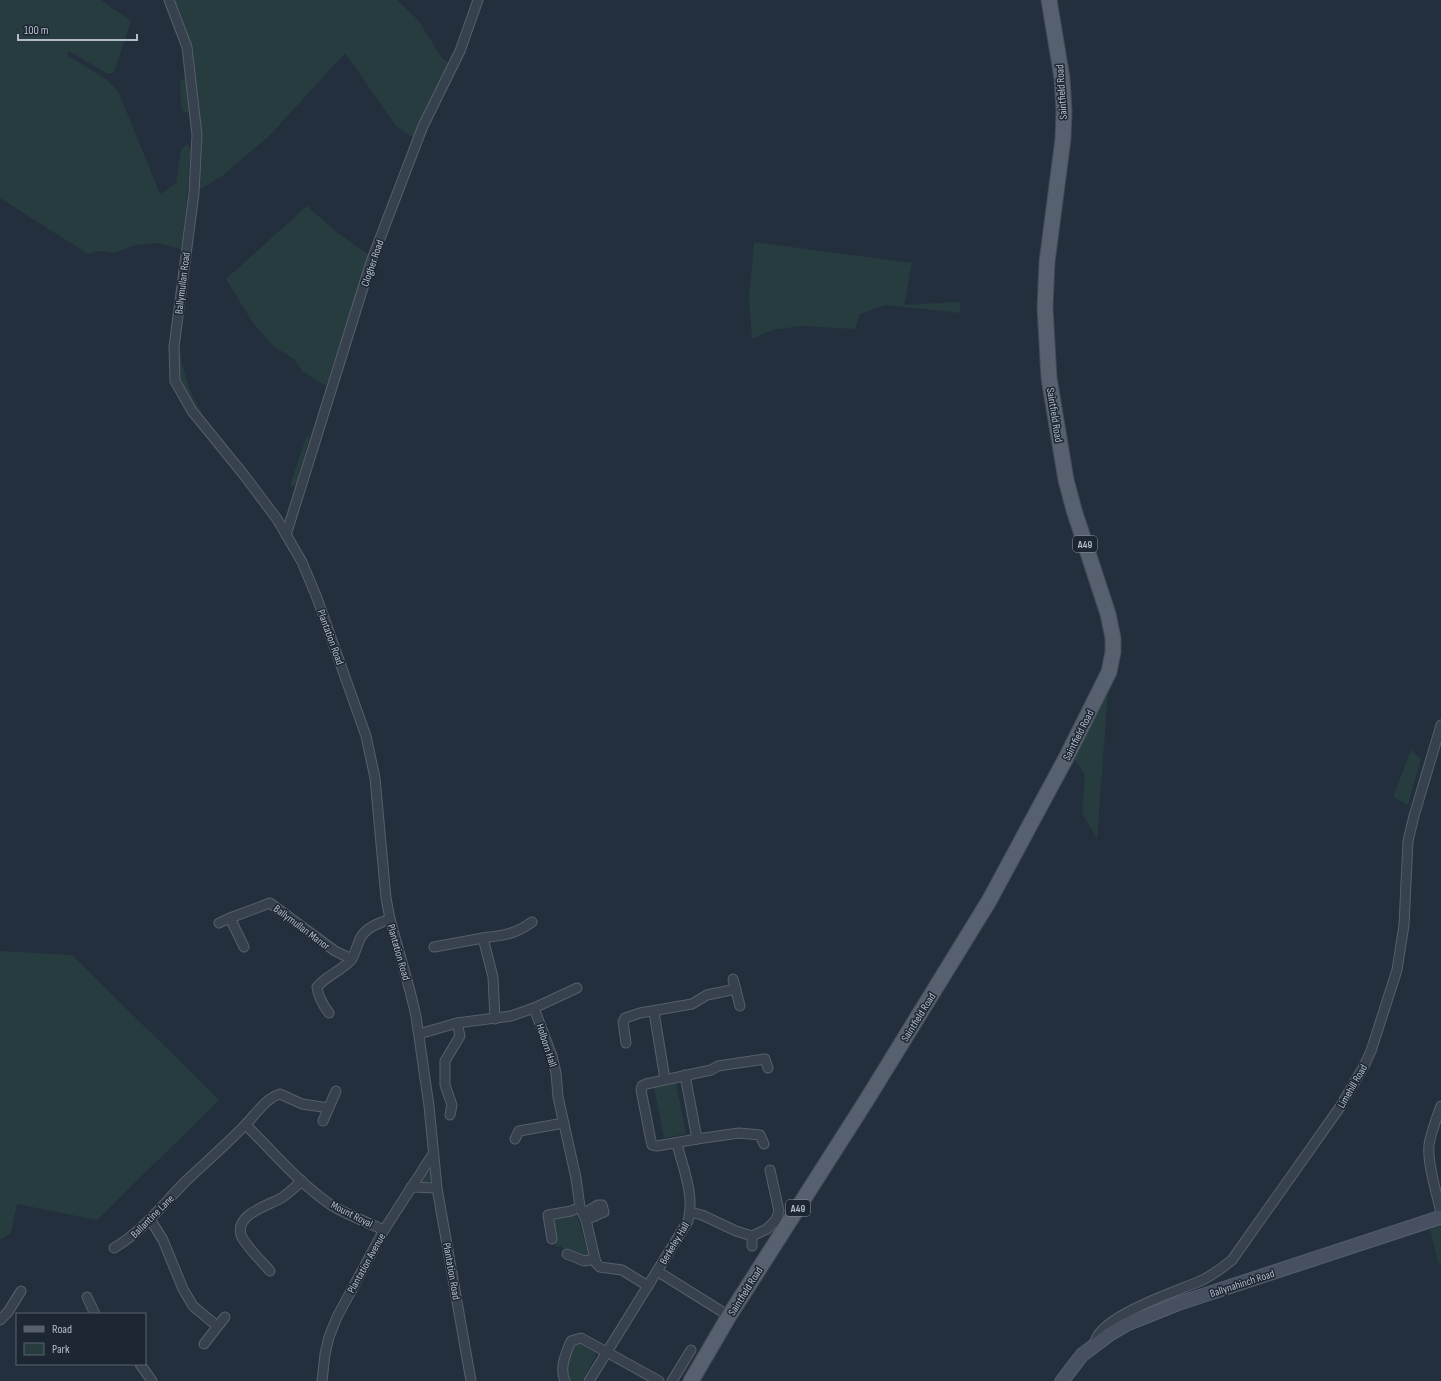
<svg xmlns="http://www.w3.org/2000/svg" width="1441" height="1381" font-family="'Sofia Sans Condensed',sans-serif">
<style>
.green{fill:#263c3f}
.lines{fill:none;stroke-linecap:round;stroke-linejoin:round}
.street-casing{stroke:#565f6c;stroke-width:11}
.secondary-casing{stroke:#565f6c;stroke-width:15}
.primary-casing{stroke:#414a57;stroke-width:17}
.street{stroke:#38414e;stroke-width:9}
.secondary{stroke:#465061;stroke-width:13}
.primary{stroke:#56606e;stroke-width:15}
.labels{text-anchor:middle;stroke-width:3;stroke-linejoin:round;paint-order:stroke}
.shield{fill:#1d2633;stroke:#878f9c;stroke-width:1}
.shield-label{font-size:10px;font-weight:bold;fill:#b4bcc9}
.street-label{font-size:11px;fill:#b4bcc9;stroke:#1d2633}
</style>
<rect width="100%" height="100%" fill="#242f3e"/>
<!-- green -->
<g class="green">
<path d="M 0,0 L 101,0 L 131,21 L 114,72 L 108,74 L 69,51 L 67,55 L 106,79 L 118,91 L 160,194 L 176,183 L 181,150 L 187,144 L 191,149 L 185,218 L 181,249 L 156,243 L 135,245 L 114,253 L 100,251 L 88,254 L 0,198 Z"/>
<path d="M 174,0 L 397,0 L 418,20 L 442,58 L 448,63 L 414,138 L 396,126 L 345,53 L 270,135 L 222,176 L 196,192 L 194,65 L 183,20 Z"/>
<path d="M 186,78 L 191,113 L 184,112 L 181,106 L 180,82 Z"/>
<path d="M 307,206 L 338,233 L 369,255 L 326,386 L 302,371 L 294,359 L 273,346 L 253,323 L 226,279 Z"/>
<path d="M 754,242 L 912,263 L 904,305 L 959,302 L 961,313 L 886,305 L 860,314 L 855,329 L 801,326 L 772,330 L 752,339 L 749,299 Z"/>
<path d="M 179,341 L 182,364 L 190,391 L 207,422 C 193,407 180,391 178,369 C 177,360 179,350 179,341 Z"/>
<path d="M 310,435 L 296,487 L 290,485 L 306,438 Z"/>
<path d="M 1108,692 L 1097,839 L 1082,813 L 1085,775 L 1072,756 Z"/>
<path d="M 1411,750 L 1421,759 L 1408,805 L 1393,797 Z"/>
<path d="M 0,951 L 72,955 L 219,1100 L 97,1220 L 17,1204 L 11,1233 L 0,1240 Z"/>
<path d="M 676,1083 L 686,1134 L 664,1138 L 654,1087 Z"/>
<path d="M 427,1170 L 431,1173 L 430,1183 L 424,1185 L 417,1182 Z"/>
<path d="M 576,1214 L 580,1224 L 589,1258 L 565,1251 L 561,1246 L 557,1247 L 554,1241 L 553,1219 L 556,1217 Z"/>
<path d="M 1441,1225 L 1441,1265 L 1438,1262 L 1430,1229 Z"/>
<path d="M 580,1344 L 596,1353 L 595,1357 L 582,1381 L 570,1381 L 568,1380 C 567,1367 565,1349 580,1344 Z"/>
</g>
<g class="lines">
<!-- street casing -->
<g class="street-casing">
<g id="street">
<path d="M 169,0 L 187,47 L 197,135 L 194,193 L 174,347 L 175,381 L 192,411 L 244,475 L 277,519 L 302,562 L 317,598 L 366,736 L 375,778 L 386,898 L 390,919 L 410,991 L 416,1016 L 429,1106 L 437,1188 L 471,1381"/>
<path d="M 286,535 L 371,262 L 423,126 L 460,51 L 478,0"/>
<path d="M 230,918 L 244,947"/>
<path d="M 219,923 L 230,918 L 270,903 L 335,951 L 352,959"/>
<path d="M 483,938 L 493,977 L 495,1019"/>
<path d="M 434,947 C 450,944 467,941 483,938 C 504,935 514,935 532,922"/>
<path d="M 733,979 L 740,1006"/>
<path d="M 534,1008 L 552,1056 L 556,1073 L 558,1097 L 576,1178 L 580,1207 L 586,1220 L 596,1263 L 600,1267 L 622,1270 L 648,1286"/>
<path d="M 654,1012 L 665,1079"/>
<path d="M 329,1013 C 323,1005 318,997 317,987 C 326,976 341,971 351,960 C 356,953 357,944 361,937 C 367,927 379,923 390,919"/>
<path d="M 419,1034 L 457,1023 L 511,1016 L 534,1008 L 577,988"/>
<path d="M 626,1043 L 623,1022 L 625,1018 L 640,1013 L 692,1004 L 707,995 L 736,989"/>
<path d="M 685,1075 L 697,1139 L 657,1146 L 652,1145 L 651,1141 L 641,1090 L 642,1086 L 646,1084 L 711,1070 L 718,1066 L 765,1059 L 768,1068"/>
<path d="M 1441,1106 C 1436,1119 1431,1132 1429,1145 C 1427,1163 1437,1194 1441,1213"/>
<path d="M 450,1115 L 452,1105 L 445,1085 L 445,1061 L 460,1036 L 457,1023"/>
<path d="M 323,1121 L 336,1091"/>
<path d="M 246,1125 C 273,1152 299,1183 331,1205 C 347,1215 367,1222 384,1230"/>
<path d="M 515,1139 L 519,1131 L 564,1123"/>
<path d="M 697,1139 L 739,1133 L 760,1135 L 764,1144"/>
<path d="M 411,1187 L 437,1188"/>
<path d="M 690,1212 L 702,1215 L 736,1231 L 752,1236 L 767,1229 L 776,1220 L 779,1211 L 770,1170"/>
<path d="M 583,1214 L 598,1205 L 602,1205 L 604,1212 L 586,1220"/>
<path d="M 150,1219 L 163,1240 L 183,1289 L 193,1306 L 217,1326"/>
<path d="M 552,1239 L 548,1215 L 571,1211 L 580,1207"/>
<path d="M 752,1246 L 752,1236"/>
<path d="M 114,1248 C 143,1231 163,1204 186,1181 C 206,1162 227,1144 246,1124 C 256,1114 266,1098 280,1094 L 302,1104 L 329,1108"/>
<path d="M 567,1254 L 584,1261 L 595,1259"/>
<path d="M 270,1271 C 263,1263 244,1244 241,1235 C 235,1213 271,1205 283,1197 C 290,1192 296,1186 302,1181"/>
<path d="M 657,1271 L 729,1316"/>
<path d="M 87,1297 L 95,1314"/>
<path d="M 0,1320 L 8,1312 L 21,1291"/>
<path d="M 204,1344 L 225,1317"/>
<path d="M 1095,1344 C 1095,1318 1177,1291 1198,1282 C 1210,1277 1221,1269 1232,1260 L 1340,1107 L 1364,1066 L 1371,1051 L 1397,970 L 1404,925 L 1408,841 L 1414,816 L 1441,725"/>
<path d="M 140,1364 L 152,1381"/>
<path d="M 322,1381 L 325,1354 L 329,1337 L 337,1317 L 384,1230 L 433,1154"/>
<path d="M 565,1381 C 559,1368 566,1353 571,1341 L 581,1338 L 659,1381"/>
<path d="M 589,1381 L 688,1221 C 695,1196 683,1168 677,1144"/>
<path d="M 672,1381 L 691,1350"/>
</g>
</g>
<!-- secondary casing -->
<g class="secondary-casing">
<path id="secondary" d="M 1062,1381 L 1082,1355 L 1110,1334 L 1127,1324 L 1177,1304 L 1441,1217"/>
</g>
<!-- primary casing -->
<g class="primary-casing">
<path id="primary" d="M 691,1381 L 729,1316 L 866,1101 L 989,901 L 1066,758 L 1109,672 L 1113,652 L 1113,638 L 1108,614 L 1074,510 L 1066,480 L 1049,378 L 1045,308 L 1047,262 L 1063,139 L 1064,111 L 1062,78 L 1049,0"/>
</g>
<!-- street -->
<use href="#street" class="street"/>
<!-- secondary -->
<use href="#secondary" class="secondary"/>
<!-- primary -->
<use href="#primary" class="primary"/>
</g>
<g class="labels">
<!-- shield labels -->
<g class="shield">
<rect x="1073" y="536" width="24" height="16" rx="3"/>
<rect x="786" y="1200" width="24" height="16" rx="3"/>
</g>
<g class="shield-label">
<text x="1085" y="548">A49</text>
<text x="798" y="1212">A49</text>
</g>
<!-- street labels -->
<g class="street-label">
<text transform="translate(1061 92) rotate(-94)" y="4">Saintfield Road</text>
<text transform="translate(372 263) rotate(-71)" y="4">Clogher Road</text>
<text transform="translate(182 283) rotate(-83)" y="4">Ballymullan Road</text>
<text transform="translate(1055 415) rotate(81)" y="4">Saintfield Road</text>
<text transform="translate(331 637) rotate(70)" y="4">Plantation Road</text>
<text transform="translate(1078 735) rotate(-63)" y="4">Saintfield Road</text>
<text transform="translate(302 927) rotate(37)" y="4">Ballymullan Manor</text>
<text transform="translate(399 952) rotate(74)" y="4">Plantation Road</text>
<text transform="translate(918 1017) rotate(-58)" y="4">Saintfield Road</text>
<text transform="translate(547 1045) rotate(72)" y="4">Holborn Hall</text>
<text transform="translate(1352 1086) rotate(-60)" y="4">Limehill Road</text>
<text transform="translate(352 1214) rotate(27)" y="4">Mount Royal</text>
<text transform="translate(152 1216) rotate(-45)" y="4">Ballantine Lane</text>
<text transform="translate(674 1243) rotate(-59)" y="4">Berkeley Hall</text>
<text transform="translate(366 1263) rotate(-61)" y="4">Plantation Avenue</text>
<text transform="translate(452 1271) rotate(80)" y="4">Plantation Road</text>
<text transform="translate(1242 1283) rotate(-18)" y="4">Ballynahinch Road</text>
<text transform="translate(745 1291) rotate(-58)" y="4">Saintfield Road</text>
</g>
</g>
<!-- legend -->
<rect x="16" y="1313" width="130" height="52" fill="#1d2633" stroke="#59626f"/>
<rect x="24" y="1326" width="20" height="6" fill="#56606e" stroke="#59626f"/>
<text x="52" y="1333" font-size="12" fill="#b4bcc9">Road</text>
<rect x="24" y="1343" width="20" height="12" fill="#263c3f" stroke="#59626f"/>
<text x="52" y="1353" font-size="12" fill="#b4bcc9">Park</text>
<!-- scale -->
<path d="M18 34v6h119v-6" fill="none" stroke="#b4bcc9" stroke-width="2"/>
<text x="24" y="34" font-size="12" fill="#b4bcc9" stroke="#1d2633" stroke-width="3" paint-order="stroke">100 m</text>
</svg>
